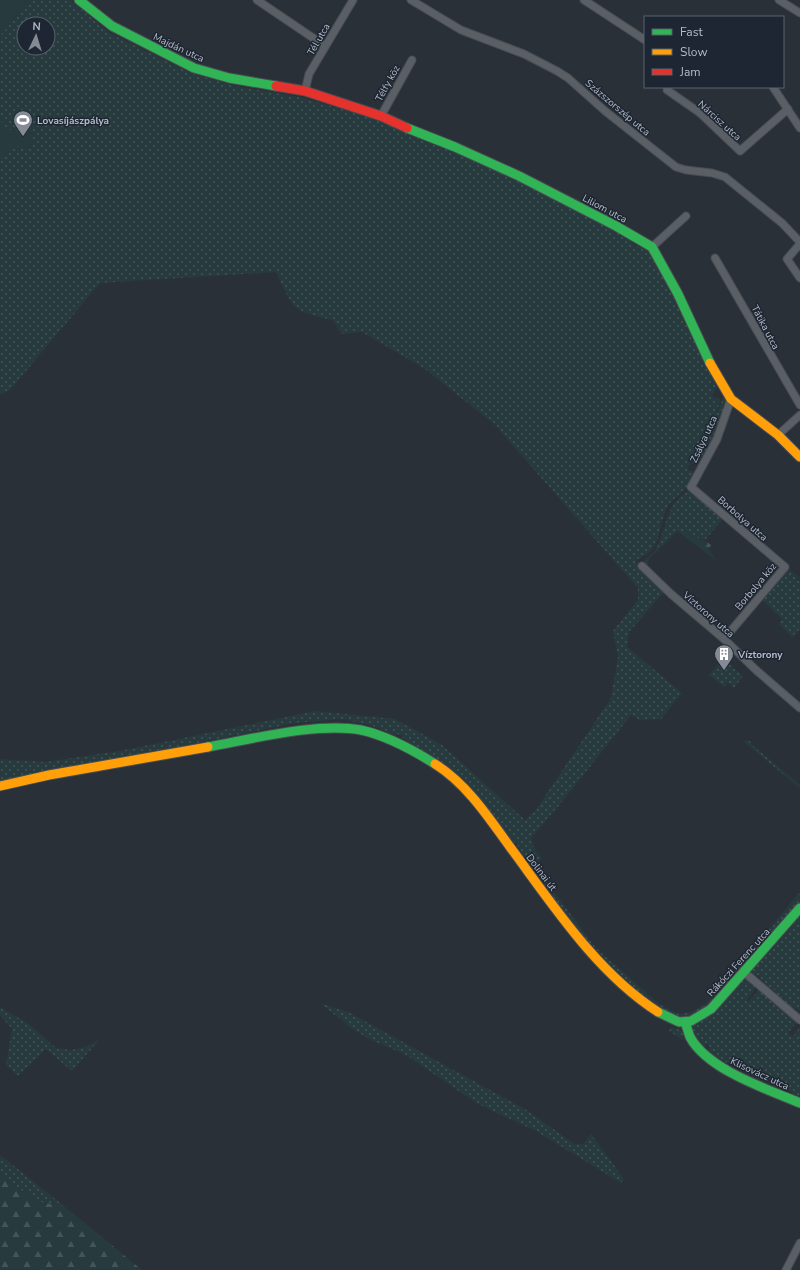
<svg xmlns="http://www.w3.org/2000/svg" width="800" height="1270" font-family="'Nunito Sans',sans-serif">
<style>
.grass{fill:url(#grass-dots);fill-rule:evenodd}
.forest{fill:url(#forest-firs)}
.park{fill:#273a3d}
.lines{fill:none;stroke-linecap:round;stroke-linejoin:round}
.street-casing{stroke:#484c52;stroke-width:9}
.fast-casing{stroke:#484c52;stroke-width:11}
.slow-casing{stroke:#484c52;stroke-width:11}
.jam-casing{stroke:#484c52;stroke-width:11}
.street{stroke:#5a5e65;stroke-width:7}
.fast{stroke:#30b455;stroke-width:9}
.slow{stroke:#ff9f0a;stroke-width:9}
.jam{stroke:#e5322d;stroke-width:9}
.labels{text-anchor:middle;stroke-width:3;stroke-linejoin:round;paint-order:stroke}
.street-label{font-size:10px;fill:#b4bcc8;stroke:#1d2632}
.poi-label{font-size:10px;font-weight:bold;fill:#b4bcc8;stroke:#1d2632;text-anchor:start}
</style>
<defs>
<pattern id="grass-dots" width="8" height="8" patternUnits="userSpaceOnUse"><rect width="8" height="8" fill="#273a3d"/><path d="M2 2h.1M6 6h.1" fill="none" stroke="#445558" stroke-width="1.8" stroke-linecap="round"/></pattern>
<pattern id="forest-firs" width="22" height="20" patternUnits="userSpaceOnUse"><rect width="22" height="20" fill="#273a3d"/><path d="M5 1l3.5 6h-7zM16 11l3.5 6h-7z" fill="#445558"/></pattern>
</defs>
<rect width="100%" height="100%" fill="#2a3037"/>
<!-- grass -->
<g class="grass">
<path d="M 29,0 L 70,0 L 110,33 L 190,73 L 235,86 L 300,97 L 368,117 L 508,173 L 508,176 L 512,175 L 630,238 L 631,242 L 636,246 L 651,249 L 711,374 L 718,384 L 712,396 L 721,400 L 716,412 L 717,412 L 725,394 L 728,398 L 713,436 L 715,438 L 698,466 L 691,462 L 687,470 L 695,472 C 692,477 689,483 686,488 C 682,494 675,497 670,503 C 655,527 665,549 636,560 L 645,573 L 664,592 L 629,632 L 627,647 L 682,693 L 661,719 L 640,720 L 631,715 L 561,803 L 531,838 L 534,848 L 542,858 L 535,866 L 596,948 L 659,1004 L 679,1014 L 692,1012 L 707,1003 L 800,892 L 800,901 L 710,1007 C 702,1011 692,1019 682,1019 C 662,1019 609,969 594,953 C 579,937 567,917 553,899 L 553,895 L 529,865 L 516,843 L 513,841 L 475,792 L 461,778 L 402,738 L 402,736 L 404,736 L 397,734 L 396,736 L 376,727 L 343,719 L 295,723 L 0,783 L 0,759 L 45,762 L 119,751 L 316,711 L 395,719 L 442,745 L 525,820 L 535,811 L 611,698 L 618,657 L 613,631 L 638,600 L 638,588 L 494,424 L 425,369 L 362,332 L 342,334 L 332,320 C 290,310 294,310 276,272 L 100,283 L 10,390 L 0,394 L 0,36 ZM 24,24 L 48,24 L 48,48 L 24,48 Z"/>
<path d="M 688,491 L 691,491 L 725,517 L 705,540 C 691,538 692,531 677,531 L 649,559 L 647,566 L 645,566 L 645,560 C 649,556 654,553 656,549 C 669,526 662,508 688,491 Z"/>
<path d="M 789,569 L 800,578 L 800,580 L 790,572 L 800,582 L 800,629 L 792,637 L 779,624 L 782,619 L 761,599 Z"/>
<path d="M 723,659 L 743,676 L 734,688 L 728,683 L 724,687 L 709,675 Z"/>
<path d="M 746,740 L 750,741 L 751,744 L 800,785 L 800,788 L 744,742 Z"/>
<path d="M 800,911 L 800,1013 L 798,1014 L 800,1011 L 796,1008 L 793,1010 L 785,1003 L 784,997 L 780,999 L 775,994 L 775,991 L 773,989 L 770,991 L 769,989 L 770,988 L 760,979 L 759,975 L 756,977 L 753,975 L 751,971 L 786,928 L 789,930 L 791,928 L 788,925 Z"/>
<path d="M 744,978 L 746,978 L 756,987 L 746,1001 L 748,1002 L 760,988 L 797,1022 L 788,1033 L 792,1037 L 800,1027 L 800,1099 L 792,1095 L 792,1092 L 787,1089 L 785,1091 L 772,1085 L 770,1081 L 767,1083 L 716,1057 L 708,1051 L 710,1047 L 707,1044 L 704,1048 L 694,1037 L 691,1027 L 693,1025 Z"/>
<path d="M 320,1003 L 348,1012 L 528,1111 L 574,1144 L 583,1144 L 591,1134 L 624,1179 L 621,1183 L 536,1131 L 478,1104 L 406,1055 L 369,1039 L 350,1027 Z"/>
<path d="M 0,1007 L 30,1025 L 56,1048 L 71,1050 L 86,1047 L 99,1040 L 72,1071 L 46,1049 L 18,1076 L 6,1065 L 12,1029 L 0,1015 Z"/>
<path d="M 671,1027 L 681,1030 L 684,1036 L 683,1040 L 669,1031 Z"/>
<path d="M 0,1155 L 64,1206 L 38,1202 L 0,1175 Z"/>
</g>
<!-- forest -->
<g class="forest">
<path d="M 677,531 L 687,531 L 697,539 L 706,541 L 711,545 L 709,550 L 716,560 Z"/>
<path d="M 0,1175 L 38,1202 L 64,1206 L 142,1270 L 0,1270 Z"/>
</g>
<!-- park -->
<g class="park">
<path d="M 0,0 L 29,0 L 0,36 Z"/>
<path d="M 0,114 L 5,129 L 34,133 L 31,148 L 16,146 L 0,158 Z"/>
</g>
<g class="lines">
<!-- street casing -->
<g class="street-casing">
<g id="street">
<path d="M 257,0 L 325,46"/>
<path d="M 411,0 L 461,30 L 524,54 L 557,71 L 568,78 L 605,111 L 676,167 L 686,170 L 712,173 L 725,177 L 782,223 L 800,242"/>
<path d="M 584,0 L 645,40"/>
<path d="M 779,0 L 800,13"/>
<path d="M 773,87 L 800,128"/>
<path d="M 667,90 L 700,113 L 740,151 L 788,109"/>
<path d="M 305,91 L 309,74 L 353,0"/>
<path d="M 381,116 L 412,60"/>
<path d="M 800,244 L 787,259 L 800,278"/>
<path d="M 652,247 L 686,216"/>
<path d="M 715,258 L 800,405"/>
<path d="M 778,435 L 800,415"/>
<path d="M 642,566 L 671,594 L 724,639 L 756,670 L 800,708"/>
<path d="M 724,639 L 785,567 L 691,487 L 717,439 L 731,399"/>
<path d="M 744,972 L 800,1020"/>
<path d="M 786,1270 L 800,1243"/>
</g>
</g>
<!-- fast casing -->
<g class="fast-casing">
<g id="fast">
<path d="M 79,0 L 112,26 L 194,68 L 229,78 L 276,86"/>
<path d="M 407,128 L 455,147 L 519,176 L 616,226 L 652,247 L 678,294 L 710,363"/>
<path d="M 208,747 C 252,739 318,722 361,730 C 388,736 413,750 435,764"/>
<path d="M 658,1012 L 679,1022 L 691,1021 L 711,1009 L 800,908"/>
<path d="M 685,1022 C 687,1027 688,1032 690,1037 C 708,1070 767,1089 800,1103"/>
</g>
</g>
<!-- slow casing -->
<g class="slow-casing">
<g id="slow">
<path d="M 710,363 L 731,399 L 778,435 L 800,457"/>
<path d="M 435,764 C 467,784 489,818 510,847 C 553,905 597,973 658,1012"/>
<path d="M 0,786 L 49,775 L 208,747"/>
</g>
</g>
<!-- jam casing -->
<g class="jam-casing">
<path id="jam" d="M 276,86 L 305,91 L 381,116 L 407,128"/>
</g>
<!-- street -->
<use href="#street" class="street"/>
<!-- fast -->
<use href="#fast" class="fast"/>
<!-- slow -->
<use href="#slow" class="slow"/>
<!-- jam -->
<use href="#jam" class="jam"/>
</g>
<!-- icons -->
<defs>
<g id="stadium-pin" transform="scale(1)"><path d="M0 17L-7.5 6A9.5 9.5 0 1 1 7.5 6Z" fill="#848b95" stroke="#1d2632"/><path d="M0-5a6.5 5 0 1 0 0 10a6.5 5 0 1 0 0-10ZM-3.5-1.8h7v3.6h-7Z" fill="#fff"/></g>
<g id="building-pin" transform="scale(1)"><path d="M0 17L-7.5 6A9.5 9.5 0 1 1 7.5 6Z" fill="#848b95" stroke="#1d2632"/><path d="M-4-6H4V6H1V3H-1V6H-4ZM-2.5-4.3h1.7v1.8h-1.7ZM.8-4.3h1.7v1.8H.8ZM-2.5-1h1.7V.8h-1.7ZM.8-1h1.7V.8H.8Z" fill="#fff"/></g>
</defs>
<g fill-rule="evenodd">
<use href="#stadium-pin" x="23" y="120"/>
<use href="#building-pin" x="724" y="654"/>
</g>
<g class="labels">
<!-- street labels -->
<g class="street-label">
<text transform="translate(318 39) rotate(-60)" y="4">Tél utca</text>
<text transform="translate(179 47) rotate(25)" y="4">Majdán utca</text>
<text transform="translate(387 83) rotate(-61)" y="4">Télfy köz</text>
<text transform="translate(618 107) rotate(40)" y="4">Százszorszép utca</text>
<text transform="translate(720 120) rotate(42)" y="4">Nárcisz utca</text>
<text transform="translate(605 208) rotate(28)" y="4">Liliom utca</text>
<text transform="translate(766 327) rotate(62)" y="4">Tátika utca</text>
<text transform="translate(703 439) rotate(-65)" y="4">Zsálya utca</text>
<text transform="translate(743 518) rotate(41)" y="4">Borbolya utca</text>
<text transform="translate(755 586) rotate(-50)" y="4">Borbolya köz</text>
<text transform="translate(709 614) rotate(41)" y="4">Víztorony utca</text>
<text transform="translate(542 872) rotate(53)" y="4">Dolinai út</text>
<text transform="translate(738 962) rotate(-48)" y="4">Rákóczi Ferenc utca</text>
<text transform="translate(760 1073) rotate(25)" y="4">Klisovácz utca</text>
</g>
<!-- poi labels -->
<g class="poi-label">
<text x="37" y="124">Lovasíjászpálya</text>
<text x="738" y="658">Víztorony</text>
</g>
</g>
<!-- legend -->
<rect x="644" y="16" width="140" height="72" fill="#1d2632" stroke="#59626e"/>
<rect x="652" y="29" width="20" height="6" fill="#30b455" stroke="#59626e"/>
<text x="680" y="36" font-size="12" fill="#b4bcc8">Fast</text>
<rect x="652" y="49" width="20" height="6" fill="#ff9f0a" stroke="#59626e"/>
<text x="680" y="56" font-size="12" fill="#b4bcc8">Slow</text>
<rect x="652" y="69" width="20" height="6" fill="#e5322d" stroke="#59626e"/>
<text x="680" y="76" font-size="12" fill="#b4bcc8">Jam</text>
<!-- north arrow -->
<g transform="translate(36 36) rotate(4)"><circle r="19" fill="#1d2632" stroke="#59626e"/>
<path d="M0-3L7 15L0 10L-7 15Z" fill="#848b95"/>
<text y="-6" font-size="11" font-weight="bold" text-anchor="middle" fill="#b4bcc8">N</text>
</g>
</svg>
